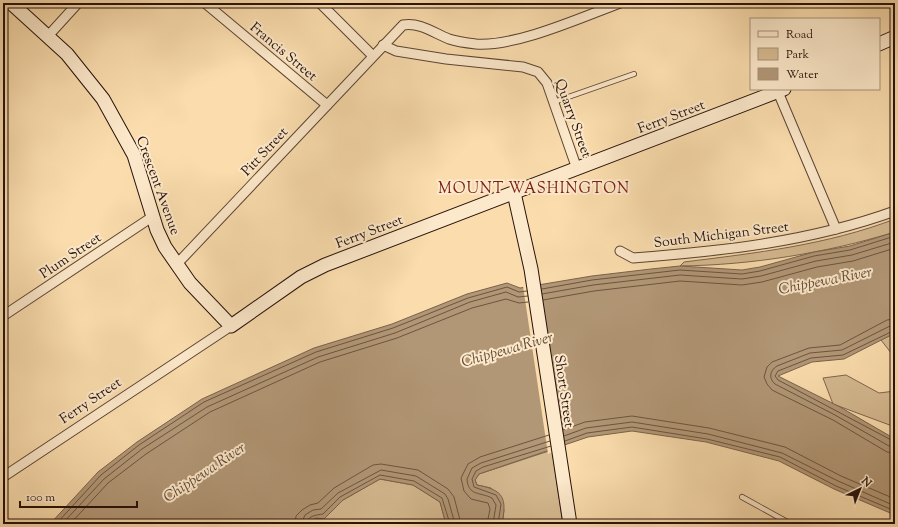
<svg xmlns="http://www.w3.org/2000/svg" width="898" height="527" font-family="'Sorts Mill Goudy',serif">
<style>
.green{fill:#d6ba91;stroke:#7e664e}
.water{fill:#b29776;stroke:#7a624b}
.pier{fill:#fadcad}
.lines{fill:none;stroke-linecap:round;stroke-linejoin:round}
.shore{stroke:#6c5440;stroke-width:1}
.lane-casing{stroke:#5b4433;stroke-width:6}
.street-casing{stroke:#5b4433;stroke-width:11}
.secondary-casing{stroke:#26120a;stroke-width:15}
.lane{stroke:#fce8ca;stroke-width:4.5}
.street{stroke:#fce8ca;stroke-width:9}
.secondary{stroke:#fce8ca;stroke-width:13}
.labels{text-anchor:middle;stroke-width:4;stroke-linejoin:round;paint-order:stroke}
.street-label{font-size:14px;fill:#26120a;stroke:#fce8ca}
.neighbourhood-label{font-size:15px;letter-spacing:1px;fill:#7a1f14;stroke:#fce8ca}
.water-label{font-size:15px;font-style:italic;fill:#5e4735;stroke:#fce8ca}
</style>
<rect width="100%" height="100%" fill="#fadcad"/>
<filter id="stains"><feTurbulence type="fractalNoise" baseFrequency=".005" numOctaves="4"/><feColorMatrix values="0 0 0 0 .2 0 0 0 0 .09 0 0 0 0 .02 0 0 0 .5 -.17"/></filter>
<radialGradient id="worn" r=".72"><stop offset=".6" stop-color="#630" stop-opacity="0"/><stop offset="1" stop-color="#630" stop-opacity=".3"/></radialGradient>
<!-- green -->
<g class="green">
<path d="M 895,219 L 895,232 C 826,253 752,265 680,266 L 684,262 C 756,253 827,245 895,219 Z"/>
<path d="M 895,333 L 895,358 L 881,340 Z"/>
<path d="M 846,375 L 879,393 L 895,391 L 895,427 L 833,404 L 823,378 Z"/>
<path d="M 552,450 L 563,524 L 502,524 L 504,510 L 491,488 L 477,485 L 475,480 L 479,474 Z"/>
<path d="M 380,479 L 413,485 L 440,502 L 446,524 L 307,524 L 316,518 L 324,519 L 343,500 Z"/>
</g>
<!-- water -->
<path class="water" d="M 895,232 L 895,333 L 844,359 L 812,362 L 778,376 L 840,407 L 895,439 L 895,515 L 834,489 L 779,461 L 706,442 L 632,431 L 588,437 L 479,474 L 475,480 L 477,485 C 504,490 507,498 502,524 L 446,524 L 440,502 L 413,485 L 380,479 L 343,500 L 324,519 L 316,518 L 307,524 L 50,524 L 98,472 L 137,442 L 202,399 L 314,348 L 392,324 L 467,294 L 507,283 L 520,288 L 592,276 L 651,269 L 680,266 L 742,270 L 760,267 L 814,252 L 850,246 Z"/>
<!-- pier -->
<path class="pier" d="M 538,283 L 563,448 L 548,454 L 523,286 Z"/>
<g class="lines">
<!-- shore -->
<g class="shore">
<path d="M 542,289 L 592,280 L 680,270 L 742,274 L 760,271 L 814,256 L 850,250 L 895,236"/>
<path d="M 542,294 L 593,285 L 680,275 L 742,279 L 761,276 L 816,261 L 852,255 L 895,242"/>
<path d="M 543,300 L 594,291 L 680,281 L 742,285 L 762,282 L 817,267 L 853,261 L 895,248"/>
<path d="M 895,319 L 887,320 L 840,345 L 809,348 L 772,362 L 767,367 L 764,377 L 767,384 L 772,390 L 833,420 L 887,452 L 895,453"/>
<path d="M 895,325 L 890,326 L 842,350 L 810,353 L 777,366 C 769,371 769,379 775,384 L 835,415 L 889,446 L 895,447"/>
<path d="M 895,330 L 843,355 L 811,358 L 778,371 L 775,376 L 778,380 L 895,442"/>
<path d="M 563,430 L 585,422 L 632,416 L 709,428 L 785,447 L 841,476 L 895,499"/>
<path d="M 564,436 L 586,428 L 632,422 L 708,434 L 782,453 L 838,481 L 895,506"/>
<path d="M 565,441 L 587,433 L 632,427 L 707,439 L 780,457 L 836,486 L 895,511"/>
<path d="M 56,524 L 101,475 L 139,445 L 204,402 L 316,352 L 393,328 L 468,298 L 507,287 L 519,292 L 527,291"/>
<path d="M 62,524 L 104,479 L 142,449 L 207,407 L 318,357 L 395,333 L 470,302 L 506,292 L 518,297 L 528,296"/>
<path d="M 70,524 L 108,483 L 146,454 L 210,412 L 320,362 L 397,338 L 472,308 L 506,299 L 519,303 L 528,302"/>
<path d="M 295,524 L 296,516 L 302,510 L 310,505 L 318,503 L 334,488 L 373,465 L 381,464 L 418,470 L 448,489 L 454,497 L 461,524"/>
<path d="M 301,524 L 305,515 L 313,510 L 321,509 L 338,493 L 381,470 L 416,476 L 445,494 L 448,499 L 455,524"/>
<path d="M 306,524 C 307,516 316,515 323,514 L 340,497 L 380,475 L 414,481 L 442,498 L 450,524"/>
<path d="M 487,524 L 490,509 L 488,503 L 471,499 L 464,491 L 461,478 L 468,464 L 480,457 L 549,435"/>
<path d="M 493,524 L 496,505 L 492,498 C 480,492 468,496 467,479 L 472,468 L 481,463 L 550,441"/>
<path d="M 498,524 L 501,504 L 496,495 L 474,487 L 472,479 L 476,471 L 483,467 L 551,446"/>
</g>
<!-- lane casing -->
<g class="lane-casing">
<g id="lane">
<path d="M 554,102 L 634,74"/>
<path d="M 742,497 L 791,524"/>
</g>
</g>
<!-- street casing -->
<g class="street-casing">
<g id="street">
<path d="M 205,3 L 327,105"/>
<path d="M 320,3 L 372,55"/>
<path d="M 48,36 L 78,3"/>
<path d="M 383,45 L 396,51 L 446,59 L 523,67 L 538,72 L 547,83 L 577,169"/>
<path d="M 778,92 L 836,229"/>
<path d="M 620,251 L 633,258 C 723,251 809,242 895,211"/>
<path d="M 176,265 L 403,25 C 420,22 434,33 449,39 C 458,42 467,43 476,44 C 516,47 582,17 620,3"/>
<path d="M 3,316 L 152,217"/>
<path d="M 3,477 L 231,326"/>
</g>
</g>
<!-- secondary casing -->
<g class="secondary-casing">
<g id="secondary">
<path d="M 11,3 L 67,54 L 103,99 L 134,155 L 157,230 L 165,247 L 190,283 L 231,326 L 301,277 L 325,265 L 784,89"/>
<path d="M 879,44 L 895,37"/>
<path d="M 514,193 L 531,269 L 570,524"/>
</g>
</g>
<!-- lane -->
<use href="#lane" class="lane"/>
<!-- street -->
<use href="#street" class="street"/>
<!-- secondary -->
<use href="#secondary" class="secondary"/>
</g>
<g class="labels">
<!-- street labels -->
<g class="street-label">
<text transform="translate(284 51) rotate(40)" y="5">Francis Street</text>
<text transform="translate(671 116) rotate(-21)" y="5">Ferry Street</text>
<text transform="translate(574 118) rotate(70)" y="5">Quarry Street</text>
<text transform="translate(264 151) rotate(-47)" y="5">Pitt Street</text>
<text transform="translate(159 185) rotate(70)" y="5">Crescent Avenue</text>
<text transform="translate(369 231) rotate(-21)" y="5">Ferry Street</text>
<text transform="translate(721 234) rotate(-7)" y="5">South Michigan Street</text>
<text transform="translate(70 255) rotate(-34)" y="5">Plum Street</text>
<text transform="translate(565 391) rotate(82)" y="5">Short Street</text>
<text transform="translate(90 400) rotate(-34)" y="5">Ferry Street</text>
</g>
<!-- neighbourhood labels -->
<g class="neighbourhood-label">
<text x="534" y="193">MOUNT WASHINGTON</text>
</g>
<!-- water labels -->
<g class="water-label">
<text transform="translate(825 280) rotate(-11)" y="5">Chippewa River</text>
<text transform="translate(507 349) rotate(-16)" y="5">Chippewa River</text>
<text transform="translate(204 472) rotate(-34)" y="5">Chippewa River</text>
</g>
</g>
<!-- margin -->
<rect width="898" height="527" fill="none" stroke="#fadcad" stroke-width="16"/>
<rect x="4" y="4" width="890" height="519" fill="none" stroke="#26120a" stroke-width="2"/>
<rect x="8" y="8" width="882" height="511" fill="none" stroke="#26120a"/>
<!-- legend -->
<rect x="750" y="18" width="130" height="72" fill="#fce8ca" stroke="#a6927d"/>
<rect x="758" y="31" width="20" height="6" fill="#fce8ca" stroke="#a6927d"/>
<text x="786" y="38" font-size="12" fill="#26120a">Road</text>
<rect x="758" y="48" width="20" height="12" fill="#d6ba91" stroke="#a6927d"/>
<text x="786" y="58" font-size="12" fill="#26120a">Park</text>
<rect x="758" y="68" width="20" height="12" fill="#b29776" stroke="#a6927d"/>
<text x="786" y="78" font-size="12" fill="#26120a">Water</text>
<!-- north arrow -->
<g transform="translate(860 489) rotate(43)" stroke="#fce8ca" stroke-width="3" paint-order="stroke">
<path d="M0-3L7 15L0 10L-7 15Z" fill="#26120a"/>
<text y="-6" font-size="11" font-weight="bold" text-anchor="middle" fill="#26120a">N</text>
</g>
<!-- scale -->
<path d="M20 501v6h117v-6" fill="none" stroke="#26120a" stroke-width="2"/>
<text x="26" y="501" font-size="12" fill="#26120a" stroke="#fce8ca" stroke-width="3" paint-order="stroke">100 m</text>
<rect width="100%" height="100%" filter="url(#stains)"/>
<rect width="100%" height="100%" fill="url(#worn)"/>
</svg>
